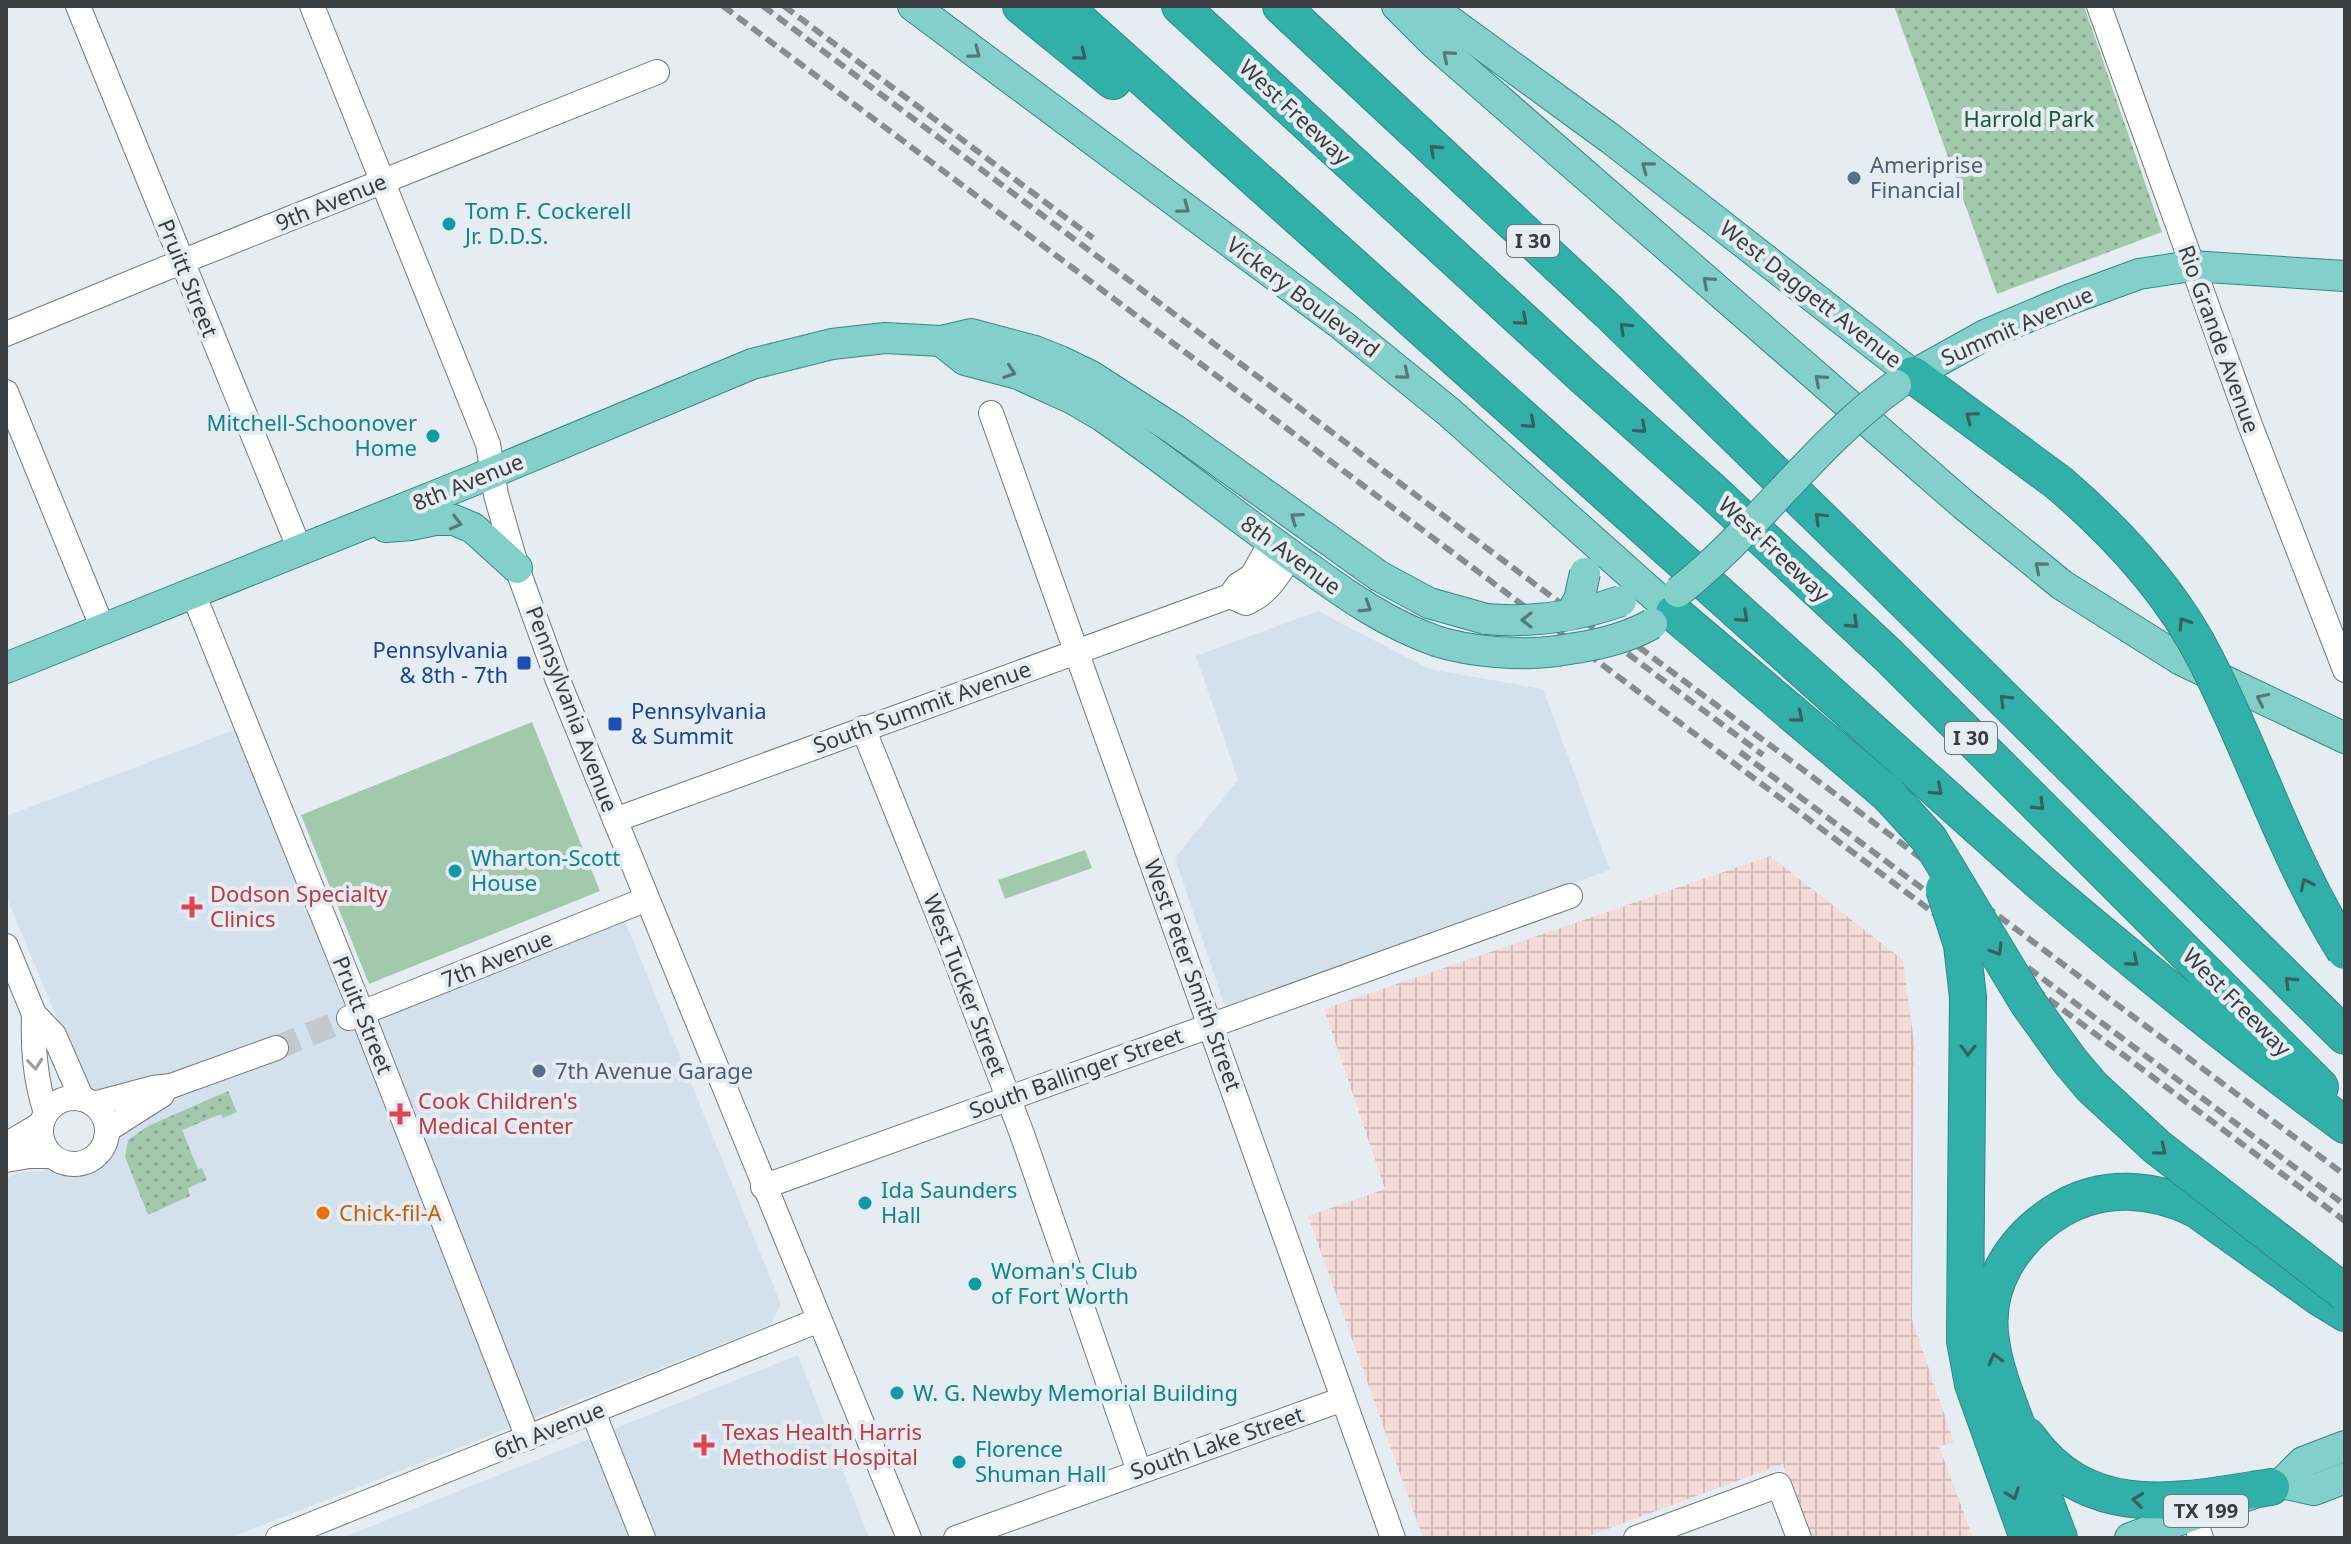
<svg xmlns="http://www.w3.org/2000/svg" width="2351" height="1544" font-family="'Noto Sans',sans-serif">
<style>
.industrial{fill:url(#industrial-grid)}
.built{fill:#d3e1ed}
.grass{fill:#a3c9ad}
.park{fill:url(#park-dots)}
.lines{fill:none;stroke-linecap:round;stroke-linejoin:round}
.minor-tunnel{stroke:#c3cacf;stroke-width:24;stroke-dasharray:24 12;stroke-linecap:butt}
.minor-casing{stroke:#72797f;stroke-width:26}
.major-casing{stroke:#348884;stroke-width:32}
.highway-casing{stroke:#348884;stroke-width:38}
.minor{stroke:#fff;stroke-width:24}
.major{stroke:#83d0cb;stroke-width:30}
.highway{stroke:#30b0a9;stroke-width:36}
.rail{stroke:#878c90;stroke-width:6;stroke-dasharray:12 6;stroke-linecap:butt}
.major-bridge-casing{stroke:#348884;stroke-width:32;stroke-linecap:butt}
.highway-bridge-casing{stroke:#348884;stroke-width:38;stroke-linecap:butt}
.major-bridge{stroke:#83d0cb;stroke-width:30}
.highway-bridge{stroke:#30b0a9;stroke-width:36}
.oneway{stroke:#577877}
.oneway2{stroke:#37605f}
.oneway3{stroke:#9c9e9f}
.service-dot{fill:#5c6f8a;stroke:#e5edf3;stroke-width:3}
.culture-dot{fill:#0f9aa8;stroke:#e5edf3;stroke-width:3}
.transit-dot{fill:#1a4fb4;stroke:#e5edf3;stroke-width:3}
.health-dot{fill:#e0444e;stroke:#e5edf3;stroke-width:3}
.food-dot{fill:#e8710a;stroke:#e5edf3;stroke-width:3}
.labels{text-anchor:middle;stroke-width:8;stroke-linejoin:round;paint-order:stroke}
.shield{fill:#e5edf3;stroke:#6d7275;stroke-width:2}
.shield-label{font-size:20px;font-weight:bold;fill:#3a3d3f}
.street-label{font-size:22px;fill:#3a3d3f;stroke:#e5edf3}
.park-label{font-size:22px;fill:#195832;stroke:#e5edf3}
.service-label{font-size:22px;fill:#4e5e75;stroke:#e5edf3;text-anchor:start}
.culture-label{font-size:22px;fill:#0d838f;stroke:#e5edf3;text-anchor:start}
.transit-label{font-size:22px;fill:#164399;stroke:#e5edf3;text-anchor:end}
.health-label{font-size:22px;fill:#be3a42;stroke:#e5edf3;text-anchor:start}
.food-label{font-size:22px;fill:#c56008;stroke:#e5edf3;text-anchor:start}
</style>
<defs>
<pattern id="industrial-grid" width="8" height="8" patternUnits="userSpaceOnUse" patternTransform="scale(2)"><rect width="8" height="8" fill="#f5dbd7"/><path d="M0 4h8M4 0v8" fill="none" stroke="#d3bdba"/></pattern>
<pattern id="park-dots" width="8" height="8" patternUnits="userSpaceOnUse" patternTransform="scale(2)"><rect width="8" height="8" fill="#a3c9ad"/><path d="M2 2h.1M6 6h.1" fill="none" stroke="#86a48e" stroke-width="1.8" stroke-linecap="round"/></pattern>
</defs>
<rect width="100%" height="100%" fill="#e5edf3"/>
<!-- industrial -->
<path class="industrial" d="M 1770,856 L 1903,960 L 1914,1042 L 1912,1319 L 1954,1443 L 1939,1446 L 1973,1538 L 1810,1538 L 1783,1464 L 1583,1538 L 1423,1538 L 1308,1216 L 1385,1189 L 1324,1009 Z"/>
<!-- built -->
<g class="built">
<path d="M 1318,611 L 1429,669 L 1543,689 L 1610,870 L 1225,1007 L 1175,858 L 1238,780 L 1196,656 Z"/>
<path d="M 237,729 L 359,1023 L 625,921 L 781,1304 L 770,1325 L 230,1538 L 6,1538 L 6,1178 L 21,1172 L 41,1171 L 109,1143 L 6,896 L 6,816 Z"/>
<path d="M 798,1355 L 869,1538 L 342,1538 Z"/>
</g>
<!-- grass -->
<g class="grass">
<path d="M 532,722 L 600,891 L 369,984 L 301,815 Z"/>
<path d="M 1085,850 L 1092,868 L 1005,899 L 998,880 Z"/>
</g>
<!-- park -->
<g class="park">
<path d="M 1894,6 L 2084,6 L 2162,232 L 1997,294 Z"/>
<path d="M 228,1091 L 237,1112 L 223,1118 L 221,1114 L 182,1130 L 198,1169 L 202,1168 L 207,1180 L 188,1188 L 190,1196 L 148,1215 L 125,1157 L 128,1140 L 148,1126 Z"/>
</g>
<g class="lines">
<!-- minor-tunnel -->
<path class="minor-tunnel" d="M 276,1048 L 347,1019"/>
<!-- minor casing -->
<g class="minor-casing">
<g id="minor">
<path d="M 78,6 L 300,550"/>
<path d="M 312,6 L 488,444 L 496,495 L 517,568 L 557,678 L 909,1538"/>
<path d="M 2099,6 L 2250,425 L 2345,670"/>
<path d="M 6,334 L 181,262 L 657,72"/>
<path d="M 6,392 L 103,629"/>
<path d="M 991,413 L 1393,1538"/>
<path d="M 193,593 L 362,1013 L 528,1438"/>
<path d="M 1230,596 L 1246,603 C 1269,593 1277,576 1291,556"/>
<path d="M 863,728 L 951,947 L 1022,1134 L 1139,1471"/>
<path d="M 615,820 L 1230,596 L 1238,585 L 1252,576 L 1271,542"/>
<path d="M 6,946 L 34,1014 L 54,1035 L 82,1099"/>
<path d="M 34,1014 C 33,1049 35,1079 46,1113"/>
<path d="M 349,1018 L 647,899"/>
<circle cx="74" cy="1131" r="33"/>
<path d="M 93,1104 L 153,1088 L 171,1086 L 276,1048"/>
<path d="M 107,1130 L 162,1095"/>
<path d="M 6,1145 L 41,1124"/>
<path d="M 6,1160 L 29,1156 L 51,1156"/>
<path d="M 763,1187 L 1570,896"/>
<path d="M 593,1412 L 643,1538"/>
<path d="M 2193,1515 L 2201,1538"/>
<path d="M 278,1538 L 819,1320"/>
<path d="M 956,1538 L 1343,1399"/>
<path d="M 1636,1538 L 1779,1485 L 1799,1538"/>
</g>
</g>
<!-- major casing -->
<g class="major-casing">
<g id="major">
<path d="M 913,6 L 1343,326 L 1449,412 L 1674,613"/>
<path d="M 1397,6 L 1435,44 L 1964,505 L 2062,585 L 2181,660 L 2345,738"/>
<path d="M 1429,6 L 1611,139 L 1913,375"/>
<path d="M 941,341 L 965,360 L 1018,374 L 1073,399 L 1102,416 C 1172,464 1238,519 1309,568 C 1349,597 1388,624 1436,641 C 1470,652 1522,656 1557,651"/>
<path d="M 1897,384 L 1985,335 L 2068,300 L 2139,274 L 2191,266 L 2345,276"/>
<path d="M 386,527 L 411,525 L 435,520 L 454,520 L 473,528 L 517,568"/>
<path d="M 6,668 L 472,481 L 752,364 L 832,344 L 885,338 L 941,341 L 971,334 L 1035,351 L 1060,361 L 1091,376 L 1175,430 L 1379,576 L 1429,603 L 1486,619"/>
<path d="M 2282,1483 L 2314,1490 L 2345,1478"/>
<path d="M 2130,1538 L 2282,1483 L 2303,1462 L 2345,1446"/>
</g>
</g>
<!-- highway casing -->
<g class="highway-casing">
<g id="highway">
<path d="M 1021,6 L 1113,81"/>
<path d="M 1063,6 L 2041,883 C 2140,967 2240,1048 2345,1125"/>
<path d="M 1180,6 L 1583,376 L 1712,491 L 1888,655 L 2320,1087"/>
<path d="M 1281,6 L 1609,312 L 1863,560 L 2345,1036"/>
<path d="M 1913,375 L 2059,483"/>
<path d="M 1674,613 L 1889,795"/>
<path d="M 1966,1201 L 1965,1341 L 1973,1384 L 2028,1538"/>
<path d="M 2027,1436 C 2089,1524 2180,1501 2271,1487"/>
<path d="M 2059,1538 C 2045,1502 2032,1465 2018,1429 C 2008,1401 1995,1371 1991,1341 C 1982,1285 2014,1237 2061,1209 C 2104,1184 2152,1188 2196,1209 L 2319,1297 L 2345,1313"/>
</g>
</g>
<!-- minor -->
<use href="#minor" class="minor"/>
<!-- major -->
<use href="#major" class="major"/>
<!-- highway -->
<use href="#highway" class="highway"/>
<!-- rail -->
<g class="rail">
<path d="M 723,6 L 2345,1221"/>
<path d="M 763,6 L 1763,755"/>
<path d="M 784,6 L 1093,238"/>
<path d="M 1624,636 L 2345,1175"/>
<path d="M 1740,752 L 2345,1205"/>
</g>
<!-- major-bridge casing -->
<g class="major-bridge-casing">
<g id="major-bridge">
<path d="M 1678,592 C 1757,530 1814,444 1896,385"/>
<path d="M 1569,616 L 1579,600 L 1585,573"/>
<path d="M 1486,619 C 1533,623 1576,617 1621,601"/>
<path d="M 1557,651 C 1590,646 1622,641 1652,624"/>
</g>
</g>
<!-- highway-bridge casing -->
<g class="highway-bridge-casing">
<g id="highway-bridge">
<path d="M 2059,483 C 2116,532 2172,592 2206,660 C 2255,756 2287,859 2345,951"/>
<path d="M 1889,795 L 1929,839 L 2028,1003 L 2070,1061 L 2092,1087 L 2157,1147 L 2345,1293"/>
<path d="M 1944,889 L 1962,945 L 1968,997 L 1966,1201"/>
</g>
</g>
<!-- major-bridge -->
<use href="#major-bridge" class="major-bridge"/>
<!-- highway-bridge -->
<use href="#highway-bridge" class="highway-bridge"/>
</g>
<!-- one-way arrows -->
<defs><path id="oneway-chevron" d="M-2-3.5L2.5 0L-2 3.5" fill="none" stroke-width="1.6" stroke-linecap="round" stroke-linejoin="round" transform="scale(2)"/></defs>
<g class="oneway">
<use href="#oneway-chevron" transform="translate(975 53) rotate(37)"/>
<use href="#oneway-chevron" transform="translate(1448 56) rotate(-139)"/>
<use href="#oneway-chevron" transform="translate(1647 167) rotate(-142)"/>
<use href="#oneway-chevron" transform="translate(1184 208) rotate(37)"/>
<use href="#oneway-chevron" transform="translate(1708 282) rotate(-139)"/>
<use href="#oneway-chevron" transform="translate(1010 372) rotate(19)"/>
<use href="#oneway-chevron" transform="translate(1404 374) rotate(39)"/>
<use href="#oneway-chevron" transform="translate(1820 380) rotate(-139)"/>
<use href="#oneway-chevron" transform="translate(1296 518) rotate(-144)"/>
<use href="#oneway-chevron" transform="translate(456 523) rotate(14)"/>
<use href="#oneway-chevron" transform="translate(2040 567) rotate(-140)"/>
<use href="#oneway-chevron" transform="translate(1366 607) rotate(32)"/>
<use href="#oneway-chevron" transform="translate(1527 620) rotate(180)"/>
<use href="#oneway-chevron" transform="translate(2262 699) rotate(-154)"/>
</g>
<g class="oneway2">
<use href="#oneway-chevron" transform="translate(1081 55) rotate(39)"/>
<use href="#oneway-chevron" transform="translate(1435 150) rotate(-137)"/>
<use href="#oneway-chevron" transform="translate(1522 320) rotate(42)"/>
<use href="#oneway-chevron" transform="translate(1625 328) rotate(-136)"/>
<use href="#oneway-chevron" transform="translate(1971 417) rotate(-143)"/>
<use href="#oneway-chevron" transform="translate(1530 423) rotate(42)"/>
<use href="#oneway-chevron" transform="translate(1641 428) rotate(42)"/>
<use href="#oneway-chevron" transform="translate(1820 518) rotate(-136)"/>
<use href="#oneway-chevron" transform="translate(1743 617) rotate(42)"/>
<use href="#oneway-chevron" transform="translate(1853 623) rotate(43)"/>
<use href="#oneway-chevron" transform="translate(2184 623) rotate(-122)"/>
<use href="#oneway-chevron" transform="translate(2005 700) rotate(-135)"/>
<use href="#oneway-chevron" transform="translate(1798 717) rotate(40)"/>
<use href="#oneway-chevron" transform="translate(1937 790) rotate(42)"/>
<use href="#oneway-chevron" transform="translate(2039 805) rotate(45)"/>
<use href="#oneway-chevron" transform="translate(2306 884) rotate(-116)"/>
<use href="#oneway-chevron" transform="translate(1997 950) rotate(59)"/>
<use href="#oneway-chevron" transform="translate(2133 961) rotate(40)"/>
<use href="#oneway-chevron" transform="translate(2290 982) rotate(-135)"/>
<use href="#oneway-chevron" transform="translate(1968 1050) rotate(91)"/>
<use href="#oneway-chevron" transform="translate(2161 1150) rotate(39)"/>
<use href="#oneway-chevron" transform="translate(1995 1359) rotate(-105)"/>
<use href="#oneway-chevron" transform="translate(2013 1494) rotate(70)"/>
<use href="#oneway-chevron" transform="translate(2138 1500) rotate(-174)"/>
</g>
<use class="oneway3" href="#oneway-chevron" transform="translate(35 1064) rotate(84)"/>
<!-- markers -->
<g class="service-dot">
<circle cx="1854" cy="178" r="8"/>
<circle cx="539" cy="1071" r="8"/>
</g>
<g class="culture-dot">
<circle cx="449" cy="224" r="8"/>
<circle cx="433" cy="436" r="8"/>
<circle cx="455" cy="871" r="8"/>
<circle cx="865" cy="1203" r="8"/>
<circle cx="975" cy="1284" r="8"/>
<circle cx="897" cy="1393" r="8"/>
<circle cx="959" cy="1462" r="8"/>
</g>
<g class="transit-dot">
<rect x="516" y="655" width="16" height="16" rx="4"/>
<rect x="607" y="716" width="16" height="16" rx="4"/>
</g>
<g class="health-dot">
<path d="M188 895h8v8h8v8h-8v8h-8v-8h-8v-8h8z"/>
<path d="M396 1102h8v8h8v8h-8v8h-8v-8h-8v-8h8z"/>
<path d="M700 1433h8v8h8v8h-8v8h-8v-8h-8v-8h8z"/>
</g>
<circle class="food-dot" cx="323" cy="1213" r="8"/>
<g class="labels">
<!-- shield labels -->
<g class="shield">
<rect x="1507" y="225" width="52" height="32" rx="6"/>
<rect x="1945" y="722" width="52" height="32" rx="6"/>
<rect x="2164" y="1495" width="84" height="32" rx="6"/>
</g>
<g class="shield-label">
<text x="1533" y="248">I 30</text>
<text x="1971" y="745">I 30</text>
<text x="2206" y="1518">TX 199</text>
</g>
<!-- street labels -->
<g class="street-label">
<text transform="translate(1295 112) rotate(43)" y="8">West Freeway</text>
<text transform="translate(331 202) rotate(-22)" y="8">9th Avenue</text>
<text transform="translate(188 278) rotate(68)" y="8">Pruitt Street</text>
<text transform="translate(1811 294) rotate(38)" y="8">West Daggett Avenue</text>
<text transform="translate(1303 297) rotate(37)" y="8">Vickery Boulevard</text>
<text transform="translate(2017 326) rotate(-24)" y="8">Summit Avenue</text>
<text transform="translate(2219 339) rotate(70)" y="8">Rio Grande Avenue</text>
<text transform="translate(468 482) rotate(-22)" y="8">8th Avenue</text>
<text transform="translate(1774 549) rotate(43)" y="8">West Freeway</text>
<text transform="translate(1291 555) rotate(36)" y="8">8th Avenue</text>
<text transform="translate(922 707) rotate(-20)" y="8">South Summit Avenue</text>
<text transform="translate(572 709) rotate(69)" y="8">Pennsylvania Avenue</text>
<text transform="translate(497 959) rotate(-22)" y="8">7th Avenue</text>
<text transform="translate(1193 975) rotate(70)" y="8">West Peter Smith Street</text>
<text transform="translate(965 985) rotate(69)" y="8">West Tucker Street</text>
<text transform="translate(2237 1002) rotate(45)" y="8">West Freeway</text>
<text transform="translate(363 1015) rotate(68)" y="8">Pruitt Street</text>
<text transform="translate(1076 1073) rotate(-20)" y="8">South Ballinger Street</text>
<text transform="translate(549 1430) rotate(-22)" y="8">6th Avenue</text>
<text transform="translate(1217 1443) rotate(-19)" y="8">South Lake Street</text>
</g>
<!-- park labels -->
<g class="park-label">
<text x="2029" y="127">Harrold Park</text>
</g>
<!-- service labels -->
<g class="service-label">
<text x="1870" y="173">Ameriprise<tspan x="1870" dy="25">Financial</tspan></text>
<text x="555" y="1079">7th Avenue Garage</text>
</g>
<!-- culture labels -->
<g class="culture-label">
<text x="465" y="219">Tom F. Cockerell<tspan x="465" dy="25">Jr. D.D.S.</tspan></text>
<text x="417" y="431" text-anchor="end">Mitchell-Schoonover<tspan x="417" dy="25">Home</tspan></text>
<text x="471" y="866">Wharton-Scott<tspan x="471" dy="25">House</tspan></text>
<text x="881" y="1198">Ida Saunders<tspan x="881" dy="25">Hall</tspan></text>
<text x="991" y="1279">Woman's Club<tspan x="991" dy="25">of Fort Worth</tspan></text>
<text x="913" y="1401">W. G. Newby Memorial Building</text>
<text x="975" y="1457">Florence<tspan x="975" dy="25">Shuman Hall</tspan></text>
</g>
<!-- transit labels -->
<g class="transit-label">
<text x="508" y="658">Pennsylvania<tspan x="508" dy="25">&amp; 8th - 7th</tspan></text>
<text x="631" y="719" text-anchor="start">Pennsylvania<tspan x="631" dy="25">&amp; Summit</tspan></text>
</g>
<!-- health labels -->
<g class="health-label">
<text x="210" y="902">Dodson Specialty<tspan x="210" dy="25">Clinics</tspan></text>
<text x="418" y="1109">Cook Children's<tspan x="418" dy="25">Medical Center</tspan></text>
<text x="722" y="1440">Texas Health Harris<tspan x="722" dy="25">Methodist Hospital</tspan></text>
</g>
<!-- food labels -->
<g class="food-label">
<text x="339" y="1221">Chick-fil-A</text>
</g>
</g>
<!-- border -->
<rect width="2351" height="1544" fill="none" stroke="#3a3d3f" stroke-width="16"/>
</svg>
